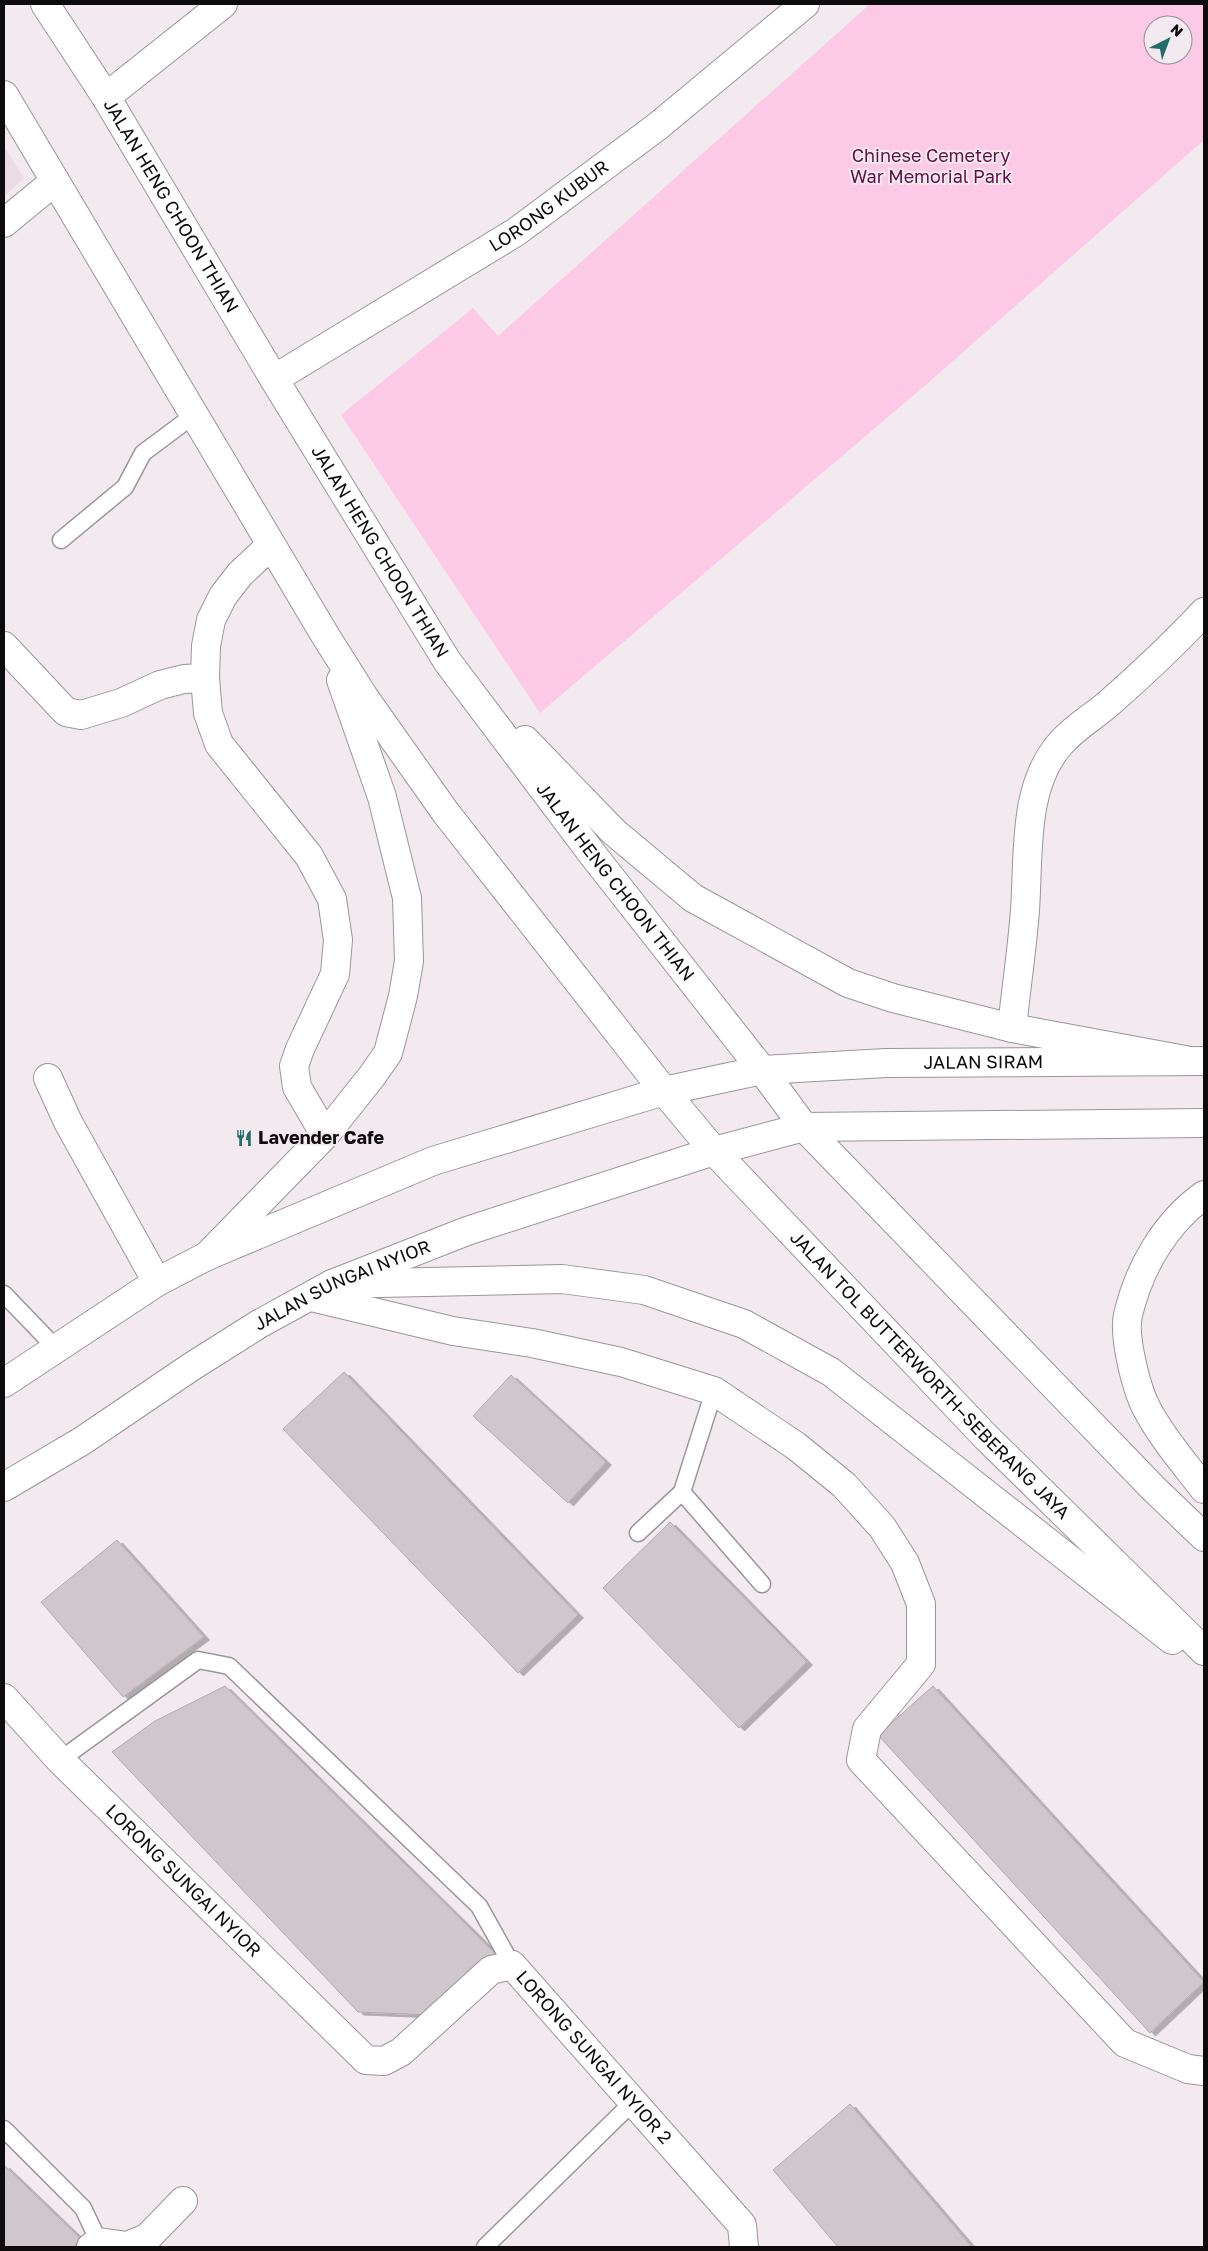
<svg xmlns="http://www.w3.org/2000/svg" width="1208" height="2251" font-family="'Golos Text',sans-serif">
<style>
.built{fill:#ecdce4}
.green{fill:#fccae6;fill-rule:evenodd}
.building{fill:#cfc7cb;stroke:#b3aaaf;filter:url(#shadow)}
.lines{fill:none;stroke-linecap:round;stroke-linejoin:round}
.lane-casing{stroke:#9d9499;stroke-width:19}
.street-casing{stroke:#9d9499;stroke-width:30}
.primary-casing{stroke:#9d9499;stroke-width:30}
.highway-casing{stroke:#9d9499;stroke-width:30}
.lane{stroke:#fff;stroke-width:16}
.street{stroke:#fff;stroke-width:28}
.primary{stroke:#fff;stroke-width:28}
.highway{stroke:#fff;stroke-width:28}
.labels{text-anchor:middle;stroke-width:4;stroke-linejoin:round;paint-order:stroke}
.park-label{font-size:18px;fill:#630f4a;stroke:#f3eaef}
.street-label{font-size:18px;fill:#0e0b0d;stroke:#f3eaef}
.poi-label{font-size:18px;font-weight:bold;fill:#0e0b0d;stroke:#f3eaef;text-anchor:start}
</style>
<defs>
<filter id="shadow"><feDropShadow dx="5.5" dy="3" stdDeviation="0" flood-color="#0004"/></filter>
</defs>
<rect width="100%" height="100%" fill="#f3eaef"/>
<!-- built -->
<path class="built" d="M 4,146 L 24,178 L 4,197 Z"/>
<!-- green -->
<path class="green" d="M 870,4 L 1204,4 L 1204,140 L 928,383 L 540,713 L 341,415 L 473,308 L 498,336 ZM 1153,25 L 1183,25 L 1183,55 L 1153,55 Z"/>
<!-- building -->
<g class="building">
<path d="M 344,1372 L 578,1615 L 518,1673 L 283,1429 Z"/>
<path d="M 511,1375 L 606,1462 L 568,1503 L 473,1416 Z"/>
<path d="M 670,1522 L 807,1662 L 739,1728 L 603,1588 Z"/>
<path d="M 117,1540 L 204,1637 L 123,1697 L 41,1602 Z"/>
<path d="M 225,1686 L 497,1955 L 431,2015 L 358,2012 L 112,1752 L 155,1721 Z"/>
<path d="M 933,1686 L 1204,1982 L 1150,2033 L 878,1735 Z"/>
<path d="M 850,2104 L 972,2247 L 838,2247 L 773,2170 Z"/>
<path d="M 4,2165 L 81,2239 L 74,2247 L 4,2247 Z"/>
</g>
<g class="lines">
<!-- lane casing -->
<g class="lane-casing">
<g id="lane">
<path d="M 61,540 L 125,487 L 143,453 L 194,415"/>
<path d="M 4,1294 L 55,1347"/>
<path d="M 682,1492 L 762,1584"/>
<path d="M 638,1533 L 682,1492 L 714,1391"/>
<path d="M 60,1760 L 198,1660 L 229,1666 L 479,1906 L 512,1965"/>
<path d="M 4,2129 L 83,2208 L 99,2242"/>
<path d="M 485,2247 L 634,2101"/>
</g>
</g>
<!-- street casing -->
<g class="street-casing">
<g id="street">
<path d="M 106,97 L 223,4"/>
<path d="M 4,223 L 55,181"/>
<path id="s1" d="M 274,379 L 516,232 L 658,126 L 805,4"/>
<path d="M 270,546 L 240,574 L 223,596 L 211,620 L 206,646 L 205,678 L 208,713 L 219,744 L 309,856 L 332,899 L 338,940 L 335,974 L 300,1049 L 294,1066 L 297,1087 L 325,1135"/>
<path d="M 4,646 L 66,712 L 81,715 L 121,703 L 160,685 L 184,679 L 205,678"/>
<path d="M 1012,1028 C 1016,989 1022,950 1025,910 C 1029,856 1022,786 1061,743 C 1075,727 1093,717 1108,704 C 1141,675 1174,644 1204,612"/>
<path d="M 48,1078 L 68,1122 L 157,1282"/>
<path d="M 311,1297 L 453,1331 L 532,1343 L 621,1362 L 714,1391 L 796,1446 L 844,1485 L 882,1527 L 905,1563 L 921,1604 L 921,1664 L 867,1729 L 861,1760 L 1125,2043 L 1188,2069 L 1204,2071"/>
<path id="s2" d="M 4,1698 L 60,1760 L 366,2060 L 384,2061 L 401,2052 L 491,1970 L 512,1965 L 742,2225 L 744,2247"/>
<path d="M 91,2247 L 99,2242 L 127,2246 L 147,2238 L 183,2201"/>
</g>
</g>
<!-- primary casing -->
<g class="primary-casing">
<g id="primary">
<path id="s3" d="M 4,1383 L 157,1282 L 207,1256 L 433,1161 L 664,1091 L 762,1070 L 886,1063 L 1204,1061"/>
<path id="s4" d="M 4,1487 L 82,1441 L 191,1367 L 259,1324 L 332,1284 L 467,1231 L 714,1151 L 804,1127 L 1204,1123"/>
</g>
</g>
<!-- highway casing -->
<g class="highway-casing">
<g id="highway">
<path id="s5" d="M 45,4 L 106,97 L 274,379 L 447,661 L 593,855 L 762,1070 L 804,1127 L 1153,1488 L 1204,1537"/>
<path id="s6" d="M 4,95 L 325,635 L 364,697 L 446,813 L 664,1091 L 714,1151 L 986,1437 L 1204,1651"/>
<path d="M 525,740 L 614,832 L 693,898 L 848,983 L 893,998 L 1012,1028 L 1185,1060"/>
<path d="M 1204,1195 C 1165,1223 1139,1268 1128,1315 C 1123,1337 1137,1392 1148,1411 C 1163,1439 1185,1464 1204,1489"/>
<path d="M 207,1256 L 325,1135 L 372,1076 L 388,1053 L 403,996 L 409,961 L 407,898 L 382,797 L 341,680"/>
<path d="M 332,1284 L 562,1279 L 644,1290 L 744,1324 L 831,1372 L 1172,1640"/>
</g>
</g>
<!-- lane -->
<use href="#lane" class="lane"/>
<!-- street -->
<use href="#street" class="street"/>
<!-- primary -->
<use href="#primary" class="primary"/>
<!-- highway -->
<use href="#highway" class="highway"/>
</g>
<!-- icons -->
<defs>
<g id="restaurant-bare" transform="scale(1.35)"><path d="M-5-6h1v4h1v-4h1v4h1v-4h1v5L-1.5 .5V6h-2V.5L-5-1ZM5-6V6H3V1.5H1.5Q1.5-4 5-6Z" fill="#226d6c" stroke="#f3eaef" stroke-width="2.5" paint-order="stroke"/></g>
</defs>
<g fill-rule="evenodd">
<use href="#restaurant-bare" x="244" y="1138"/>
</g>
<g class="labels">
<!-- park labels -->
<g class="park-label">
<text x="931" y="162">Chinese Cemetery<tspan x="931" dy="21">War Memorial Park</tspan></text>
</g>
<!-- street labels -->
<g class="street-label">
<text dy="6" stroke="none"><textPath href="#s1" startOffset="325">LORONG KUBUR</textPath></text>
<text dy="6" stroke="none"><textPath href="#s5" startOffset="238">JALAN HENG CHOON THIAN</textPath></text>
<text dy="6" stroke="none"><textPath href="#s5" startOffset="642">JALAN HENG CHOON THIAN</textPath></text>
<text dy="6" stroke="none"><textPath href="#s5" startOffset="1048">JALAN HENG CHOON THIAN</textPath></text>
<text dy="6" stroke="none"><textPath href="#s3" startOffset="1048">JALAN SIRAM</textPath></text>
<text dy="6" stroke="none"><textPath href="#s4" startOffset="395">JALAN SUNGAI NYIOR</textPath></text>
<text dy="6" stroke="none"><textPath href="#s6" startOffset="1586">JALAN TOL BUTTERWORTH–SEBERANG JAYA</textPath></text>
<text dy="6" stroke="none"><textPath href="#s2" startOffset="256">LORONG SUNGAI NYIOR</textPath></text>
<text dy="6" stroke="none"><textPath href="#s2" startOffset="816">LORONG SUNGAI NYIOR 2</textPath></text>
</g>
<!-- poi labels -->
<g class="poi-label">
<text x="258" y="1144">Lavender Cafe</text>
</g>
</g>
<!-- border -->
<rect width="1208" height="2251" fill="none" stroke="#0e0b0d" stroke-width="10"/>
<!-- north arrow -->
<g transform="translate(1168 40) rotate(42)"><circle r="24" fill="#f3eaef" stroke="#979195"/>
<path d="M0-4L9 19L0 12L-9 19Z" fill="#226d6c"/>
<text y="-8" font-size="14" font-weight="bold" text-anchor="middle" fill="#0e0b0d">N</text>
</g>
</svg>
